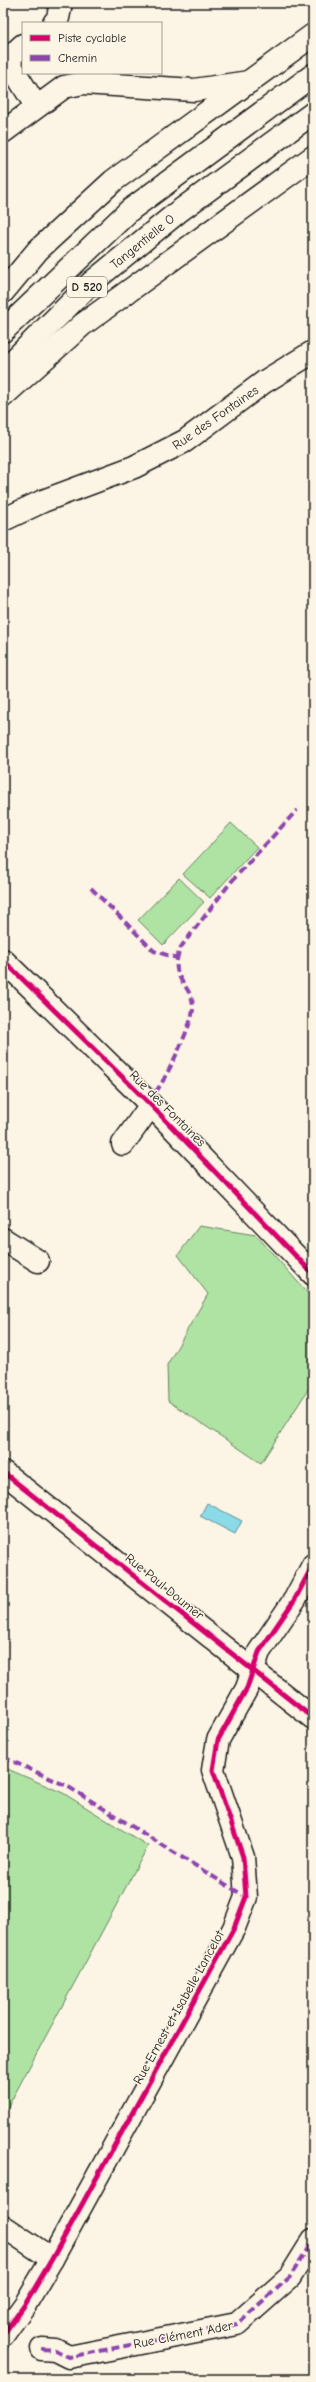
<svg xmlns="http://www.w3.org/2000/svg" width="316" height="2382" font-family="'Comic Neue',sans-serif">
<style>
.green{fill:#afe3a4;stroke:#668060}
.water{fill:#8adae7;stroke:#5e8e96}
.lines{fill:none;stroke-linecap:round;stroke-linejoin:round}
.minor-casing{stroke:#1c1c1c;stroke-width:25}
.major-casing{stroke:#1c1c1c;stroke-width:25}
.minor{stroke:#fcf5e5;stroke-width:22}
.major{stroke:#fcf5e5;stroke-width:22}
.quiet{stroke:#8e44ad;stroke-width:4;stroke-dasharray:8 4;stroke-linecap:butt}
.cycleway-casing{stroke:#fcf5e5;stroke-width:8}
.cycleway{stroke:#d6006c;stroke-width:5}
.labels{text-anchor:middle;stroke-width:3.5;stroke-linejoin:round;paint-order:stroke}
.shield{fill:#fcf5e5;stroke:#5f5d58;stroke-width:1}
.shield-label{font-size:12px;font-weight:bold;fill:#1c1c1c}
.street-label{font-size:13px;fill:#1c1c1c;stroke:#fcf5e5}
</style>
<rect width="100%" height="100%" fill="#fcf5e5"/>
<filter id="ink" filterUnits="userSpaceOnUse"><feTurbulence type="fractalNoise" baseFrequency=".025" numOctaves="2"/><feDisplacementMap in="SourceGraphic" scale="8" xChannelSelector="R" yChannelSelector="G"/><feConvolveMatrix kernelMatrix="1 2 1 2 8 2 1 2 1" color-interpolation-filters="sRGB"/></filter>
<g filter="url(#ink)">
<!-- green -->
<g class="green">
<path d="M 231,823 L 257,847 L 210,898 L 183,874 Z"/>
<path d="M 179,878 L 204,902 L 163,945 L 138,920 Z"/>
<path d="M 199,1226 L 256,1235 L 313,1299 L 313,1382 L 261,1463 L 168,1401 L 167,1365 L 208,1294 L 178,1255 Z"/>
<path d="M 3,1767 L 63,1793 L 148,1846 L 3,2116 Z"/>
</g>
<!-- water -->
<path class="water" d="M 207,1503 L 242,1521 L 235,1534 L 200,1516 Z"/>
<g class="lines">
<!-- minor casing -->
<g class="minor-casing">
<g id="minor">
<path d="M 54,23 L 58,18 L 61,3"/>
<path d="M 23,45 L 8,59 L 11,66 L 36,106"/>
<path d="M 3,132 L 64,87 L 83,83 L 194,90 L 249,82"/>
<path d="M 3,520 L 43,501 L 134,467 L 185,441 L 264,382 L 313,352"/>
<path d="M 3,960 L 151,1105 L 313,1274"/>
<path d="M 123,1144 L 151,1105"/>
<path d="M 3,1239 L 38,1261"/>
<path d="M 3,1472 L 313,1718"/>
<path d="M 3,2226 L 52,2259"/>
<path d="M 3,2335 L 26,2303 L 52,2259 L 234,1928 L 246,1897 L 243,1857 L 213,1770 L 218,1740 L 247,1688 L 259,1652 L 295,1599 L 313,1565"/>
<path d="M 42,2349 L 55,2350 L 69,2357 L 237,2324 L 290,2277 L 313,2240"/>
</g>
</g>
<!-- major casing -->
<g class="major-casing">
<g id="major">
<path d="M 3,292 L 38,250 L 113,181 L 313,35"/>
<path d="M 3,331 L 130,210 L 313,75"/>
<path d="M 3,371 L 91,283 L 178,212 L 313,113"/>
<path d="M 3,396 L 82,325 L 313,157"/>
</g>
</g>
<!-- minor -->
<use href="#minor" class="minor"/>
<!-- major -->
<use href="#major" class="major"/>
<!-- quiet -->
<g class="quiet">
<path d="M 91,888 L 154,951 L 177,958"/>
<path d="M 147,1101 C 150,1097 154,1094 157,1090 C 166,1079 193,1022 193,1009 C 194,983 166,981 181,947 L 231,882 L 297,810"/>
<path d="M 3,1757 L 67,1786 L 246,1897"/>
<path d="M 42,2349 L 55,2350 L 69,2357 L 237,2324 L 290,2277 L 313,2240"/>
</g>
<!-- cycleway casing -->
<g class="cycleway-casing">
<g id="cycleway">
<path d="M 3,960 L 151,1105 L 313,1274"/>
<path d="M 3,1472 L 313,1718"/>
<path d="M 3,2335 L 26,2303 L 52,2259 L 234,1928 L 246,1897 L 243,1857 L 213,1770 L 218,1740 L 247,1688 L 259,1652 L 295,1599 L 313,1565"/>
</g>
</g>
<!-- cycleway -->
<use href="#cycleway" class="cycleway"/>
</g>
</g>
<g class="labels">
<!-- shield labels -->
<rect class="shield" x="67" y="277" width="40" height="20" rx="3"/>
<g class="shield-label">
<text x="87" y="291">D 520</text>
</g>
<!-- street labels -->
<g class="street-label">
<text transform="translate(142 241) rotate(-39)" y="5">Tangentielle O</text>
<text transform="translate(215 417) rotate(-35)" y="5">Rue des Fontaines</text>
<text transform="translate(168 1108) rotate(45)" y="5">Rue des Fontaines</text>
<text transform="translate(165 1586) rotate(39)" y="5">Rue Paul Doumer</text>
<text transform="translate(178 2007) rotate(-61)" y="5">Rue Ernest et Isabelle Lancelot</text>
<text transform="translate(183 2334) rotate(-11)" y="5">Rue Clément Ader</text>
</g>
</g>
<!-- margin -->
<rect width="316" height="2382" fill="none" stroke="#fcf5e5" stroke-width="16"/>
<rect x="8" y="8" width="300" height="2366" fill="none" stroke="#1c1c1c" stroke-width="1.5" filter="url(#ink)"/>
<!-- legend -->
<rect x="22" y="22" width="140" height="52" fill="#fcf5e5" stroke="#a29e95"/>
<rect x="30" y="35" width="20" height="6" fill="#d6006c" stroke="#a29e95"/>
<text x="58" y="42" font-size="12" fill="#1c1c1c">Piste cyclable</text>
<rect x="30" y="55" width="20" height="6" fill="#8e44ad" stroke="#a29e95"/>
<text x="58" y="62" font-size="12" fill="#1c1c1c">Chemin</text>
</svg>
